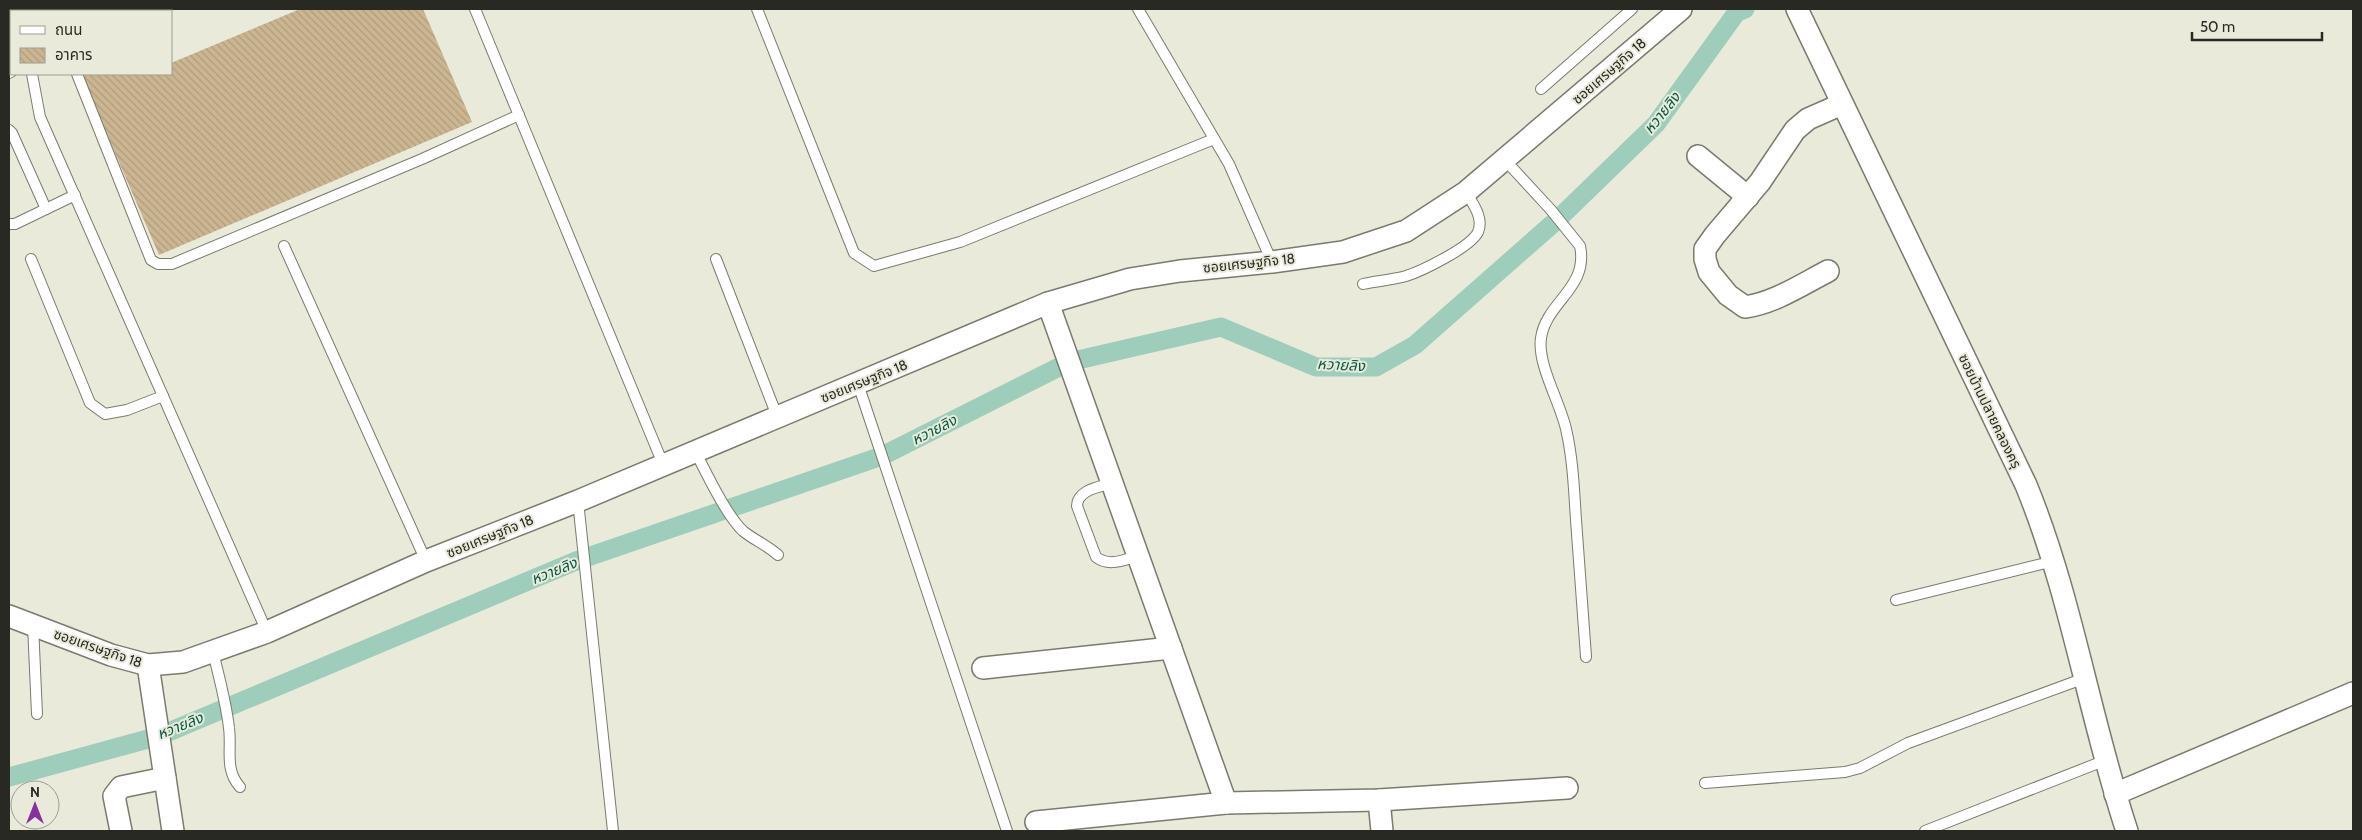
<svg xmlns="http://www.w3.org/2000/svg" width="2362" height="840" font-family="Cabin,'Noto Sans Thai',sans-serif">
<style>
.lines{fill:none;stroke-linecap:round;stroke-linejoin:round}
.canal{stroke:#9fcdbb;stroke-width:19}
.building{fill:url(#building-back-hatch)}
.lane-casing{stroke:#7a7b6c;stroke-width:12}
.street-casing{stroke:#7a7b6c;stroke-width:24}
.lane{stroke:#fff;stroke-width:10}
.street{stroke:#fff;stroke-width:21}
.labels{text-anchor:middle;stroke-width:4;stroke-linejoin:round;paint-order:stroke}
.street-label{font-size:14px;fill:#292923;stroke:#eaeadb}
.water-label{font-size:15px;font-style:italic;fill:#005a44;stroke:#eaeadb}
</style>
<defs>
<pattern id="building-back-hatch" width="6" height="6" patternUnits="userSpaceOnUse" patternTransform="scale(1.25)"><rect width="6" height="6" fill="#ccb692"/><path d="M-1 5l2 2M0 0l6 6M5-1l2 2" fill="none" stroke="#af9c7e"/></pattern>
</defs>
<rect width="100%" height="100%" fill="#eaeadb"/>
<g class="lines">
<!-- canal -->
<path class="canal" d="M 9,777 L 159,736 L 576,561 L 882,456 L 1069,362 L 1221,327 L 1316,367 L 1376,367 L 1415,345 L 1558,219 L 1656,124 L 1737,12 L 1745,9"/>
</g>
<!-- building -->
<g class="building">
<path d="M 102,9 L 122,9 L 123,11 L 96,11 Z"/>
<path d="M 300,9 L 423,9 L 472,122 L 159,255 L 81,74 L 171,74 L 171,63 Z"/>
</g>
<g class="lines">
<!-- lane casing -->
<g class="lane-casing">
<g id="lane">
<path d="M 12,9 L 13,11"/>
<path d="M 50,9 L 51,11"/>
<path d="M 475,9 L 663,464"/>
<path d="M 757,9 L 854,253 L 874,266 L 960,242 L 1214,139"/>
<path d="M 1138,9 L 1229,164 L 1272,262"/>
<path d="M 9,73 L 11,72"/>
<path d="M 32,74 L 40,117 L 267,632"/>
<path d="M 77,74 L 151,260 L 158,264 L 172,264 L 422,159 L 519,115"/>
<path d="M 1541,89 L 1632,9"/>
<path d="M 9,130 L 12,133 L 46,209"/>
<path d="M 1505,160 L 1551,210 L 1580,246 C 1589,288 1546,302 1541,338 C 1537,364 1560,402 1566,429 C 1573,459 1574,490 1576,520 C 1579,565 1583,611 1586,657"/>
<path d="M 9,224 L 15,224 L 75,195"/>
<path d="M 284,246 L 426,561"/>
<path d="M 31,259 L 90,403 L 105,414 L 127,410 L 163,396"/>
<path d="M 716,259 L 777,416"/>
<path d="M 1363,284 C 1377,281 1392,280 1406,276 C 1422,271 1471,247 1478,232 C 1484,218 1473,204 1466,192"/>
<path d="M 858,384 L 1007,831"/>
<path d="M 695,451 C 706,472 726,515 743,531 C 754,540 767,545 778,555"/>
<path d="M 1112,483 C 1099,487 1077,490 1077,506 L 1096,557 C 1109,567 1123,560 1138,556"/>
<path d="M 578,501 L 613,831"/>
<path d="M 1896,600 L 2054,561"/>
<path d="M 33,625 L 37,714"/>
<path d="M 213,652 C 219,677 226,702 229,728 C 232,749 224,769 240,787"/>
<path d="M 1705,783 L 1845,772 L 1860,768 L 1908,743 L 2085,678"/>
<path d="M 1925,831 L 2106,760"/>
</g>
</g>
<!-- street casing -->
<g class="street-casing">
<g id="street">
<path d="M 1797,9 L 2026,485 C 2072,597 2089,717 2127,831"/>
<path d="M 1698,156 L 1748,197"/>
<path d="M 1828,271 C 1801,285 1774,303 1745,307 L 1728,295 L 1709,272 L 1705,259 L 1705,249 L 1715,235 L 1760,182 L 1795,130 L 1808,119 L 1842,104"/>
<path d="M 1048,303 L 1226,803"/>
<path d="M 9,616 L 111,655 L 148,665 L 183,662 L 267,632 L 426,561 L 578,501 L 1048,303 L 1130,279 L 1180,271 L 1272,262 L 1343,252 L 1406,231 L 1466,192 L 1681,9"/>
<path d="M 148,665 L 173,831"/>
<path d="M 983,668 L 1171,648"/>
<path d="M 2115,794 L 2353,693"/>
<path d="M 1379,800 L 1382,831"/>
<path d="M 1036,822 L 1226,803 L 1379,800 L 1567,788"/>
<path d="M 121,831 L 114,796 L 121,787 L 165,778"/>
</g>
</g>
<!-- lane -->
<use href="#lane" class="lane"/>
<!-- street -->
<use href="#street" class="street"/>
</g>
<g class="labels">
<!-- street labels -->
<g class="street-label">
<text transform="translate(1609 71) rotate(-41)" y="5">ซอยเศรษฐกิจ 18</text>
<text transform="translate(1249 263) rotate(-6)" y="5">ซอยเศรษฐกิจ 18</text>
<text transform="translate(864 381) rotate(-22)" y="5">ซอยเศรษฐกิจ 18</text>
<text transform="translate(1990 411) rotate(64)" y="5">ซอยบ้านปลายคลองครุ</text>
<text transform="translate(490 536) rotate(-22)" y="5">ซอยเศรษฐกิจ 18</text>
<text transform="translate(98 648) rotate(19)" y="5">ซอยเศรษฐกิจ 18</text>
</g>
<!-- water labels -->
<g class="water-label">
<text transform="translate(1662 113) rotate(-51)" y="5">หวายลิง</text>
<text transform="translate(1341 365) rotate(3)" y="5">หวายลิง</text>
<text transform="translate(934 430) rotate(-27)" y="5">หวายลิง</text>
<text transform="translate(554 571) rotate(-22)" y="5">หวายลิง</text>
<text transform="translate(180 726) rotate(-22)" y="5">หวายลิง</text>
</g>
</g>
<!-- border -->
<rect width="2362" height="840" fill="none" stroke="#292923" stroke-width="20"/>
<!-- legend -->
<rect x="10" y="10" width="162" height="65" fill="#eaeadb" stroke="#9d9d91"/>
<rect x="20" y="26" width="25" height="8" fill="#ffffff" stroke="#9d9d91"/>
<text x="55" y="35" font-size="15" fill="#292923">ถนน</text>
<rect x="20" y="48" width="25" height="15" fill="url(#building-back-hatch)" stroke="#9d9d91"/>
<text x="55" y="60" font-size="15" fill="#292923">อาคาร</text>
<!-- north arrow -->
<g transform="translate(35 805)"><circle r="24" fill="#eaeadb" stroke="#9d9d91"/>
<path d="M0-4L9 19L0 12L-9 19Z" fill="#86319e"/>
<text y="-8" font-size="14" font-weight="bold" text-anchor="middle" fill="#292923">N</text>
</g>
<!-- scale -->
<path d="M2192 32v8h130v-8" fill="none" stroke="#292923" stroke-width="2.5"/>
<text x="2200" y="32" font-size="15" fill="#292923" stroke="#eaeadb" stroke-width="4" paint-order="stroke">50 m</text>
</svg>
